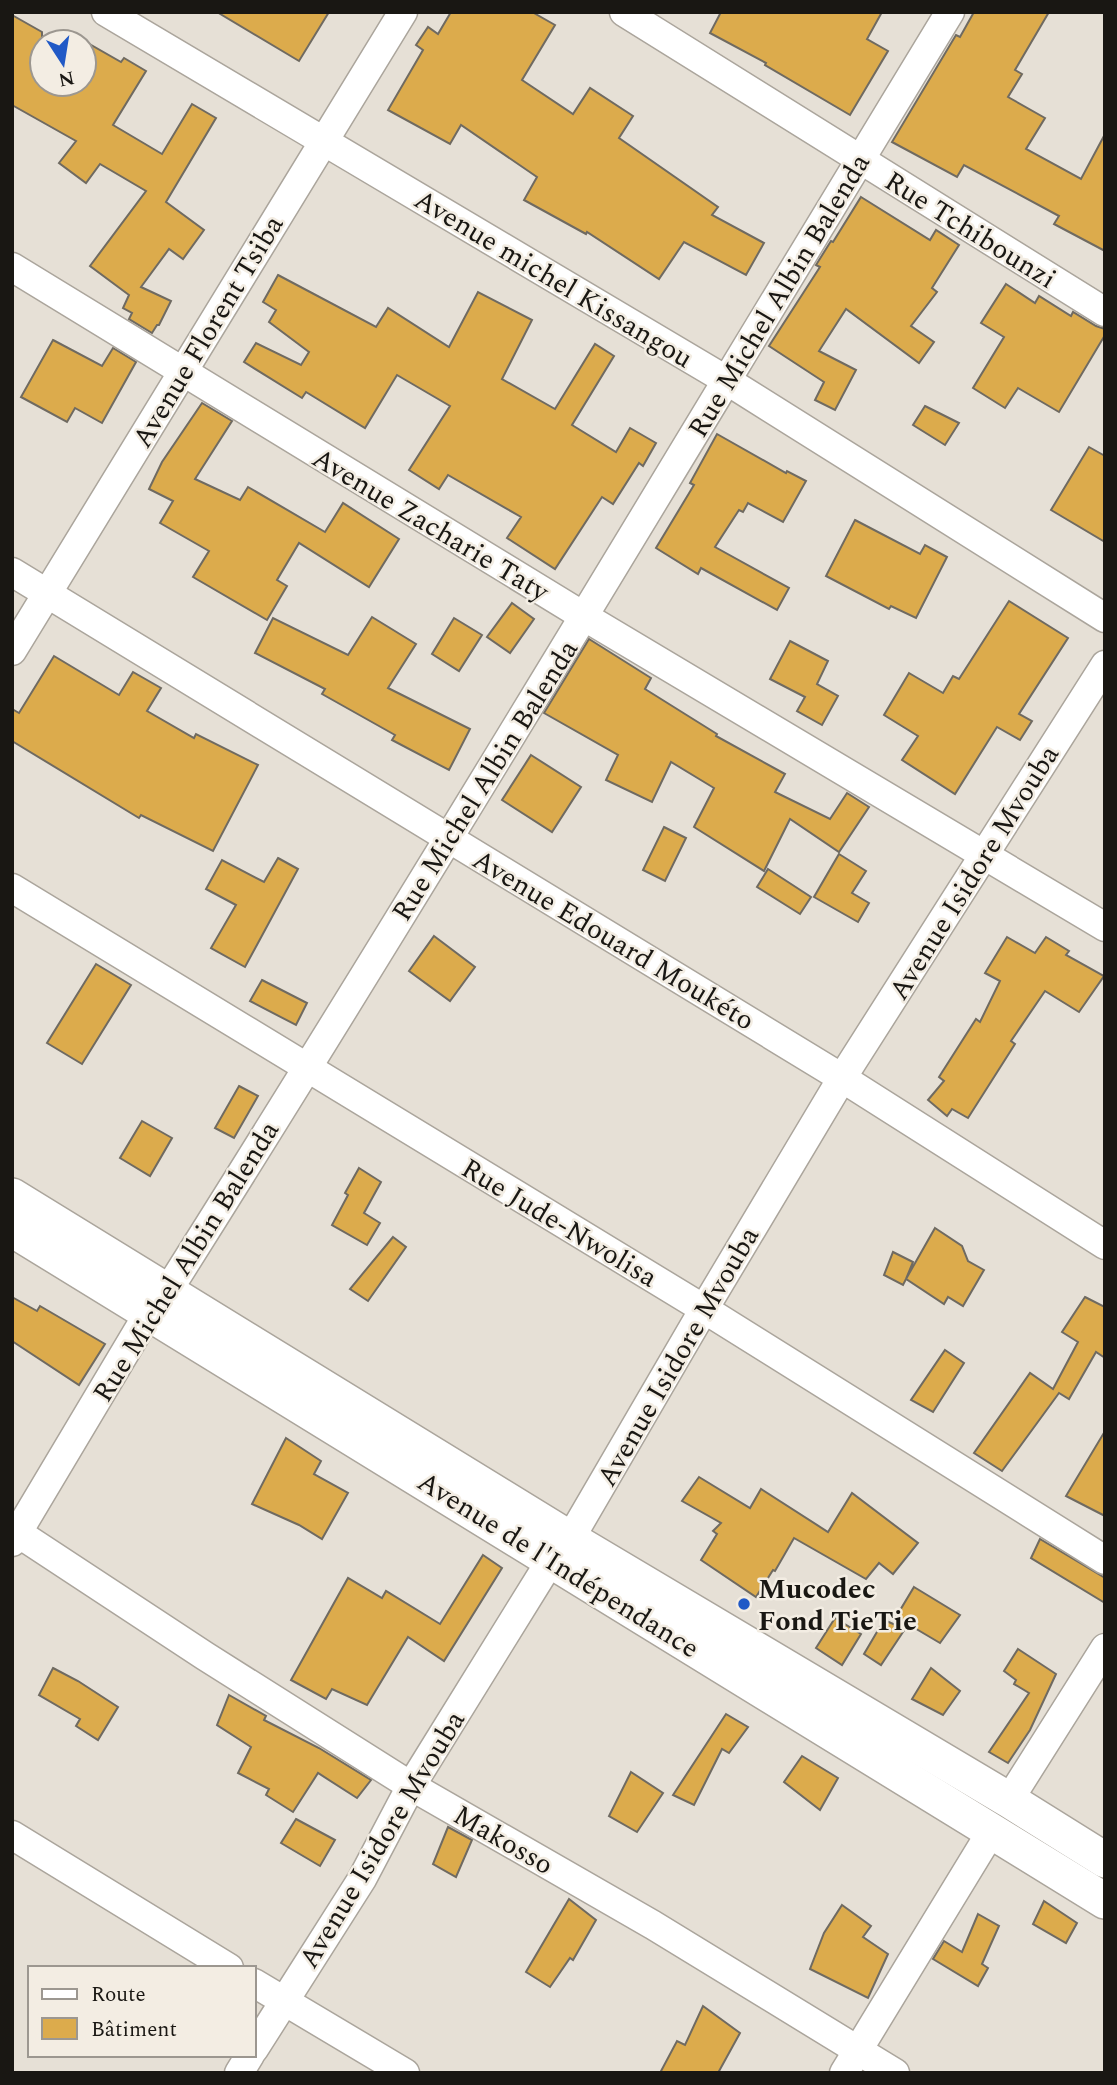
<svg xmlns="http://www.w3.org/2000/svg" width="1117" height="2085" font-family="Spectral,serif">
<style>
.building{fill:#dcab4c;stroke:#6f6a61;stroke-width:2}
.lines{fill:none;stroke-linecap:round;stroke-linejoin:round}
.minor-casing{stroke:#aba59c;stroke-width:31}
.tertiary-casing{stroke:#aba59c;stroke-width:38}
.minor{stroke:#fff;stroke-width:28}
.tertiary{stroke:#fff;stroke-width:35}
.poi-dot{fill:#2059c6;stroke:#f3ede3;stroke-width:2.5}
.labels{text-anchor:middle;stroke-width:5;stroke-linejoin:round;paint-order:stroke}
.street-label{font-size:28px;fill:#191713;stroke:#f3ede3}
.poi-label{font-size:28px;font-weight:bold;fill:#191713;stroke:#f3ede3;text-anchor:start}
</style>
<rect width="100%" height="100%" fill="#e6e0d6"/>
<!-- building -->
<g class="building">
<path d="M 217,12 L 329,12 L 299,61 Z"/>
<path d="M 451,12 L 532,12 L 555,25 L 522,80 L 573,114 L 590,88 L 633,116 L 619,138 L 718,207 L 712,215 L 764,243 L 746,275 L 684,242 L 659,279 L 587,232 L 586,234 L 524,200 L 537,177 L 461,125 L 450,144 L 388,110 L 423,50 L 416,45 L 428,27 L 438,34 Z"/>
<path d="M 721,12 L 882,12 L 867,39 L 888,51 L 850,115 L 765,65 L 766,63 L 710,33 Z"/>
<path d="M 974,12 L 1049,12 L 1015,70 L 1022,74 L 1008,97 L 1045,118 L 1026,149 L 1081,179 L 1105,134 L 1105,251 L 1054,224 L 1059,216 L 964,165 L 957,177 L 892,142 L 956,35 L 960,37 Z"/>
<path d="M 12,15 L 42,32 L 42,84 L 84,84 L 84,41 L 121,62 L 124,58 L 146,71 L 113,125 L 162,154 L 192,104 L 216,118 L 166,202 L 204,230 L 183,259 L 169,249 L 141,287 L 171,301 L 159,325 L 157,325 L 152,333 L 129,319 L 132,313 L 123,308 L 129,295 L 90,266 L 146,191 L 100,164 L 86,183 L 59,163 L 76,141 L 12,105 Z"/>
<path d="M 861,197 L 930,240 L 936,230 L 959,245 L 932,288 L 937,292 L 911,326 L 934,342 L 919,363 L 846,309 L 819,351 L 856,370 L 835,410 L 815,400 L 824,382 L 769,346 L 820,267 L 816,265 L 831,241 L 833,242 Z"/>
<path d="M 278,275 L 376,327 L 388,308 L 449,347 L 478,292 L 532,320 L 502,379 L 555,409 L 595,344 L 614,356 L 572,425 L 616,452 L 630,428 L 656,443 L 643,466 L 639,463 L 613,504 L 602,497 L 555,569 L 507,538 L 521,517 L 448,475 L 439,489 L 409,470 L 450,406 L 397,375 L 365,428 L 306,392 L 302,398 L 244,362 L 256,343 L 301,365 L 309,352 L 269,322 L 276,310 L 263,302 Z"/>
<path d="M 1006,284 L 1035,303 L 1039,296 L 1071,316 L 1073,312 L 1096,326 L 1105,329 L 1105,335 L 1059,412 L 1018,388 L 1005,408 L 973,388 L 1004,337 L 981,323 Z"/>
<path d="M 53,340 L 102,366 L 113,348 L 136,362 L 102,423 L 75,408 L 67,422 L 21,397 Z"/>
<path d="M 202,403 L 232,421 L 195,479 L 240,500 L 248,487 L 325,532 L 343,503 L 399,539 L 369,587 L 299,543 L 277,580 L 287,586 L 267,620 L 193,577 L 209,551 L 160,523 L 173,501 L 149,489 L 162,462 Z"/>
<path d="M 925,406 L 959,423 L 945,445 L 913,425 Z"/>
<path d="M 717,434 L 786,473 L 787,471 L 806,481 L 783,522 L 748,503 L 743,512 L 739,510 L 715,547 L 789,588 L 777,610 L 701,568 L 698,574 L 656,548 L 694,485 L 690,483 Z"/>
<path d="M 1089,447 L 1105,456 L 1105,542 L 1051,510 Z"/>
<path d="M 855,520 L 920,554 L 925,545 L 947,557 L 916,618 L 891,606 L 889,609 L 826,576 Z"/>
<path d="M 1009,601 L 1068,638 L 1019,714 L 1032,721 L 1020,740 L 997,727 L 955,794 L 902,760 L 918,736 L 884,715 L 909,673 L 943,693 L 953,676 L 959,679 Z"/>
<path d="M 512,603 L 534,619 L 510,653 L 487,637 Z"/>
<path d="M 372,617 L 416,644 L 388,688 L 470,729 L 449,770 L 392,740 L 395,735 L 322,694 L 325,689 L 255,653 L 273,618 L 348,655 Z"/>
<path d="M 454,618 L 482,635 L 459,671 L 432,654 Z"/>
<path d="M 589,639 L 651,678 L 645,689 L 717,734 L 716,736 L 785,774 L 775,792 L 830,819 L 847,793 L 869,807 L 839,852 L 790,819 L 764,871 L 694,827 L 714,788 L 671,762 L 652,802 L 606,780 L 618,755 L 544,713 Z"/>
<path d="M 790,641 L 828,661 L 817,684 L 838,696 L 822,725 L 797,711 L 805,697 L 770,679 Z"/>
<path d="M 54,656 L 119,695 L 133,672 L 161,688 L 147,711 L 194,738 L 196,734 L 258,765 L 213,851 L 141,815 L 139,818 L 12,741 L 12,709 L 19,713 Z"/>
<path d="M 531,755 L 581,787 L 552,832 L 502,800 Z"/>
<path d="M 664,827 L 686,838 L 665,881 L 643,870 Z"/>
<path d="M 839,854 L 866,871 L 852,893 L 869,903 L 858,922 L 814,897 Z"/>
<path d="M 278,858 L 298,869 L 245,967 L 211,948 L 236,905 L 206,889 L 222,860 L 264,882 Z"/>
<path d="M 768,869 L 811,897 L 800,914 L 757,887 Z"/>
<path d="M 434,936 L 475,967 L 450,1001 L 409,971 Z"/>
<path d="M 1007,937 L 1035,953 L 1046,937 L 1069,951 L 1066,955 L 1104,976 L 1079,1012 L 1045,991 L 1011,1041 L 1015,1044 L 968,1118 L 952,1109 L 947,1116 L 928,1100 L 944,1081 L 939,1077 L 976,1019 L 980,1022 L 1000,981 L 985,973 Z"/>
<path d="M 96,964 L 131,985 L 82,1064 L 47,1043 Z"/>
<path d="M 262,980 L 307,1003 L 296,1025 L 250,1001 Z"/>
<path d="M 239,1086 L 258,1096 L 234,1138 L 215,1128 Z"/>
<path d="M 142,1121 L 172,1138 L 150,1176 L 120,1158 Z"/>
<path d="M 359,1168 L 381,1182 L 364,1213 L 380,1223 L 367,1245 L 332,1225 L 348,1195 L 345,1193 Z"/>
<path d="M 935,1228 L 962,1246 L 968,1261 L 984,1270 L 963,1306 L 948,1297 L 944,1304 L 906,1279 L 903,1285 L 884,1275 L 893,1252 L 913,1262 L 906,1279 Z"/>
<path d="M 393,1237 L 406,1247 L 368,1301 L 350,1289 Z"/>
<path d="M 12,1297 L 37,1311 L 40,1306 L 105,1344 L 79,1385 L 12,1341 Z"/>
<path d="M 1085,1297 L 1105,1307 L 1105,1358 L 1096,1352 L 1069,1399 L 1059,1393 L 1002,1471 L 974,1453 L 1030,1373 L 1053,1389 L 1078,1342 L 1062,1332 Z"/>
<path d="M 945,1350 L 964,1363 L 933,1412 L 911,1400 Z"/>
<path d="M 1105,1431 L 1105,1516 L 1066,1496 Z"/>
<path d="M 286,1438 L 321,1461 L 314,1474 L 348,1493 L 322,1539 L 299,1525 L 252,1504 Z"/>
<path d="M 699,1477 L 750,1508 L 761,1489 L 828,1532 L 852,1493 L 918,1543 L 893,1574 L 879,1563 L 866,1579 L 794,1538 L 775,1571 L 773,1570 L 756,1597 L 701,1560 L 717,1534 L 713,1531 L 721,1523 L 682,1501 Z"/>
<path d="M 1040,1539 L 1105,1578 L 1105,1603 L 1031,1558 Z"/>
<path d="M 483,1555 L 502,1568 L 444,1661 L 408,1637 L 367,1705 L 332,1689 L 326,1699 L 291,1680 L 348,1578 L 382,1598 L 386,1591 L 440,1624 Z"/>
<path d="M 914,1587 L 960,1615 L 940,1643 L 896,1617 Z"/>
<path d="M 835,1618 L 861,1634 L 842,1665 L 816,1648 Z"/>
<path d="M 884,1620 L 905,1629 L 881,1665 L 864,1654 Z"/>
<path d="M 1018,1649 L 1056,1674 L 1030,1730 L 1008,1763 L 989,1752 L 1029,1693 L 1014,1684 L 1016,1680 L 1004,1671 Z"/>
<path d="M 53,1668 L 78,1681 L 118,1707 L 98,1740 L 76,1726 L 80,1719 L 39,1695 Z"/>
<path d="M 931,1668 L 960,1691 L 943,1715 L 912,1699 Z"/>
<path d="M 229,1695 L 266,1716 L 264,1720 L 319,1748 L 371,1780 L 357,1798 L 318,1773 L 293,1812 L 266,1795 L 269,1789 L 238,1773 L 251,1747 L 217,1725 Z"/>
<path d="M 726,1714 L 748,1727 L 729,1753 L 722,1749 L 694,1805 L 673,1795 Z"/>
<path d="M 802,1756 L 838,1778 L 820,1810 L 784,1782 Z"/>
<path d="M 631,1772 L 663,1793 L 637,1832 L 609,1816 Z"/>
<path d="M 296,1819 L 335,1840 L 320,1866 L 281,1843 Z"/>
<path d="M 448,1827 L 472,1840 L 456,1877 L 433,1864 Z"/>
<path d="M 569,1899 L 596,1920 L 573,1960 L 570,1958 L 550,1987 L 526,1972 Z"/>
<path d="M 1044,1901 L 1077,1923 L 1066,1943 L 1033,1924 Z"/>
<path d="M 842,1905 L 871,1926 L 863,1937 L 888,1954 L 868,1998 L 810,1969 L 824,1933 Z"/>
<path d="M 978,1914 L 999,1926 L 982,1964 L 988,1968 L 978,1986 L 933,1959 L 944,1941 L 962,1952 Z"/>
<path d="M 703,2006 L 740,2033 L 718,2073 L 660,2073 L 677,2041 L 685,2045 Z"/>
</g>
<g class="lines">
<!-- minor casing -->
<g class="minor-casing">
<g id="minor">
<path d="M 106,12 L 726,380 L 1105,618"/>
<path d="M 624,12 L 1105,312"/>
<path d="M 12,267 L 585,617 L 1105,927"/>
<path d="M 12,572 L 842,1078 L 1105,1245"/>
<path d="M 12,651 L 403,12"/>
<path d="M 12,888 L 704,1309 L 1105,1560"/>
<path d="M 12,1529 L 205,1656 L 411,1786 L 653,1925 L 895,2073"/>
<path d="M 12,1542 L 148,1314 L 167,1292 C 434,869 690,439 950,12"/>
<path d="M 1009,1800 L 1105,1648"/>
<path d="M 12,1835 L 229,1968"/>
<path d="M 254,1983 L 405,2073"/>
<path d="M 254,2049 L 362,1879 L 411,1786 L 551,1560 L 570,1539 L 704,1309 L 842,1078 L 1105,665"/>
<path d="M 239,2073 L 250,2055"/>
<path d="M 844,2073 L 991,1832"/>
</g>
</g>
<!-- tertiary casing -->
<g class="tertiary-casing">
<g id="tertiary">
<path d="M 12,1196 L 570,1539 L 1009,1800 L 1105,1860"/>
<path d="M 12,1229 L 1105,1901"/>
</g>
</g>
<!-- minor -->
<use href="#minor" class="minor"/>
<!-- tertiary -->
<use href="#tertiary" class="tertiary"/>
</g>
<!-- markers -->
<circle class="poi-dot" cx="744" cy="1604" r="7"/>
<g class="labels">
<!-- street labels -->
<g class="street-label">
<text transform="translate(971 229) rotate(32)" y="10">Rue Tchibounzi</text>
<text transform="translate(554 278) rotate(31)" y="10">Avenue michel Kissangou</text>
<text transform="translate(778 295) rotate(-59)" y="10">Rue Michel Albin Balenda</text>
<text transform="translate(207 331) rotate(-59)" y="10">Avenue Florent Tsiba</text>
<text transform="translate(431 524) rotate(31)" y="10">Avenue Zacharie Taty</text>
<text transform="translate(484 780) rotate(-58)" y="10">Rue Michel Albin Balenda</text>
<text transform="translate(973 872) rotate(-58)" y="10">Avenue Isidore Mvouba</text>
<text transform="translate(614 939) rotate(31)" y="10">Avenue Edouard Moukéto</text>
<text transform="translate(560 1222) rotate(31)" y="10">Rue Jude-Nwolisa</text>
<text transform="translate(185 1261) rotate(-58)" y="10">Rue Michel Albin Balenda</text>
<text transform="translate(677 1356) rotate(-60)" y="10">Avenue Isidore Mvouba</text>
<text transform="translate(559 1564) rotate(32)" y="10">Avenue de l'Indépendance</text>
<text transform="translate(381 1839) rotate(-59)" y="10">Avenue Isidore Mvouba</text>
<text transform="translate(504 1839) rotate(30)" y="10">Makosso</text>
</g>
<!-- poi labels -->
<g class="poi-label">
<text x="758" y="1598">Mucodec<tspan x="758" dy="32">Fond TieTie</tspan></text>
</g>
</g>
<!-- border -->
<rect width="1117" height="2085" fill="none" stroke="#191713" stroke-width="28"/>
<!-- legend -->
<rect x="28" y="1966" width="228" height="91" fill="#f3ede3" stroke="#9c9790" stroke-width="2"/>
<rect x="42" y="1989" width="35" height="10" fill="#ffffff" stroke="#9c9790" stroke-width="2"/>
<text x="91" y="2001" font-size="21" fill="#191713">Route</text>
<rect x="42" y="2018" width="35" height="21" fill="#dcab4c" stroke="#9c9790" stroke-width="2"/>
<text x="91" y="2036" font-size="21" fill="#191713">Bâtiment</text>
<!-- north arrow -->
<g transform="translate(63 63) rotate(168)"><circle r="33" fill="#f3ede3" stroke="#9c9790" stroke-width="2"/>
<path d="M0-5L12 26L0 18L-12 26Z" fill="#2059c6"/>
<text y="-10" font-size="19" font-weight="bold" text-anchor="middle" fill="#191713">N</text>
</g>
</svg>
